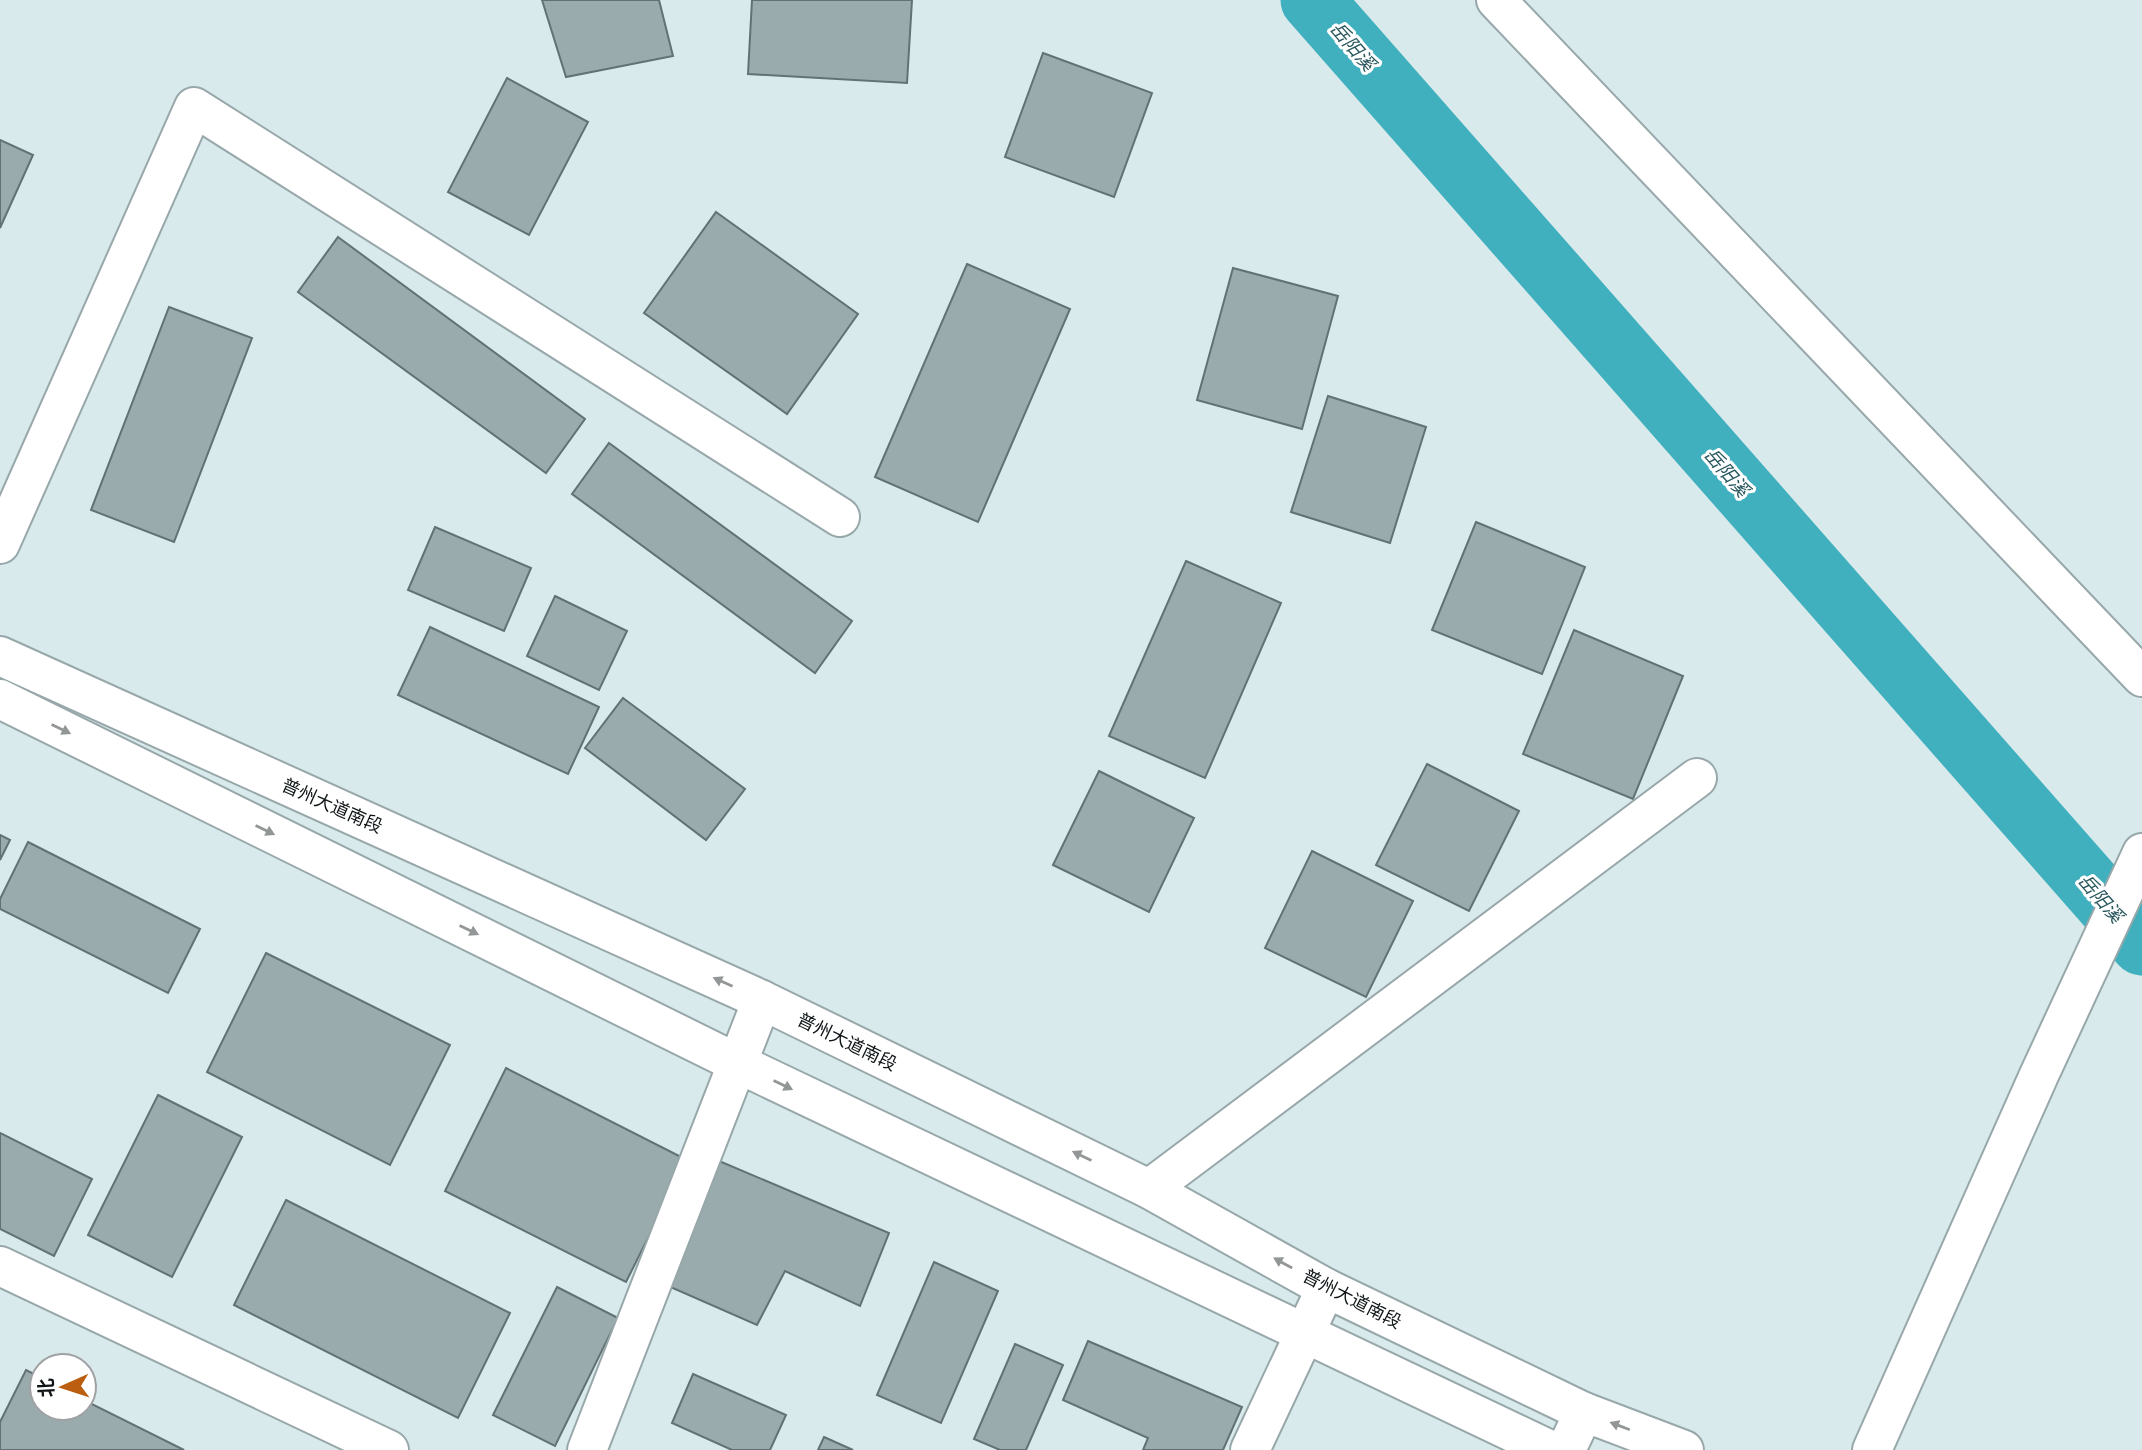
<svg xmlns="http://www.w3.org/2000/svg" width="2142" height="1450" font-family="Signika,'Noto Sans SC',sans-serif">
<style>
.lines{fill:none;stroke-linecap:round;stroke-linejoin:round}
.river{stroke:#41b0be;stroke-width:63}
.building{fill:#9aabad;stroke:#627174;stroke-width:2}
.minor-casing{stroke:#97a7aa;stroke-width:42}
.highway-casing{stroke:#97a7aa;stroke-width:42}
.minor{stroke:#fff;stroke-width:38}
.highway{stroke:#fff;stroke-width:38}
.oneway{fill:#939696}
.labels{text-anchor:middle;stroke-width:6;stroke-linejoin:round;paint-order:stroke}
.street-label{font-size:18px;fill:#0f1516;stroke:#fff}
.water-label{font-size:19px;font-style:italic;fill:#28575d;stroke:#fff}
</style>
<rect width="100%" height="100%" fill="#d9eaed"/>
<g class="lines">
<!-- river -->
<path class="river" d="M 1312,0 L 2142,944"/>
</g>
<!-- building -->
<g class="building">
<path d="M 542,0 L 659,0 L 673,56 L 566,77 Z"/>
<path d="M 752,0 L 912,0 L 907,83 L 748,74 Z"/>
<path d="M 1043,53 L 1152,93 L 1114,197 L 1005,157 Z"/>
<path d="M 507,78 L 588,122 L 529,235 L 448,192 Z"/>
<path d="M 0,140 L 33,155 L 0,228 Z"/>
<path d="M 716,212 L 858,314 L 787,414 L 644,313 Z"/>
<path d="M 338,237 L 585,419 L 546,473 L 298,292 Z"/>
<path d="M 967,264 L 1070,309 L 978,522 L 875,477 Z"/>
<path d="M 1233,268 L 1338,296 L 1302,429 L 1197,400 Z"/>
<path d="M 169,307 L 252,338 L 174,542 L 91,510 Z"/>
<path d="M 1328,396 L 1426,427 L 1390,543 L 1291,512 Z"/>
<path d="M 609,443 L 852,621 L 815,673 L 572,494 Z"/>
<path d="M 1476,522 L 1585,567 L 1542,674 L 1432,630 Z"/>
<path d="M 435,527 L 531,568 L 504,631 L 408,590 Z"/>
<path d="M 1186,561 L 1281,603 L 1205,778 L 1109,736 Z"/>
<path d="M 555,596 L 627,631 L 599,690 L 527,656 Z"/>
<path d="M 430,627 L 599,707 L 568,774 L 398,695 Z"/>
<path d="M 1574,630 L 1683,676 L 1633,799 L 1523,754 Z"/>
<path d="M 623,698 L 745,789 L 706,840 L 585,748 Z"/>
<path d="M 1427,764 L 1519,811 L 1469,911 L 1376,865 Z"/>
<path d="M 1099,771 L 1194,818 L 1149,912 L 1053,865 Z"/>
<path d="M 0,835 L 10,840 L 0,860 Z"/>
<path d="M 28,842 L 200,929 L 168,993 L 0,909 L 0,899 Z"/>
<path d="M 1312,851 L 1413,901 L 1366,997 L 1265,948 Z"/>
<path d="M 266,953 L 450,1045 L 390,1165 L 207,1072 Z"/>
<path d="M 506,1068 L 687,1160 L 626,1282 L 445,1191 Z"/>
<path d="M 158,1095 L 242,1137 L 172,1277 L 88,1235 Z"/>
<path d="M 0,1133 L 92,1179 L 54,1256 L 0,1229 Z"/>
<path d="M 712,1158 L 889,1233 L 860,1306 L 785,1271 L 757,1325 L 659,1282 Z"/>
<path d="M 286,1200 L 510,1313 L 458,1418 L 234,1305 Z"/>
<path d="M 934,1262 L 998,1291 L 941,1423 L 877,1395 Z"/>
<path d="M 557,1287 L 618,1318 L 555,1446 L 493,1415 Z"/>
<path d="M 1088,1341 L 1242,1407 L 1223,1450 L 1143,1450 L 1148,1438 L 1063,1400 Z"/>
<path d="M 1015,1344 L 1063,1365 L 1026,1450 L 1000,1450 L 974,1439 Z"/>
<path d="M 26,1370 L 42,1378 L 42,1408 L 84,1408 L 84,1400 L 184,1450 L 0,1450 L 0,1422 Z"/>
<path d="M 693,1374 L 786,1415 L 770,1450 L 732,1450 L 672,1423 Z"/>
<path d="M 824,1437 L 853,1450 L 818,1450 Z"/>
</g>
<g class="lines">
<!-- minor casing -->
<g class="minor-casing">
<g id="minor">
<path d="M 1496,0 L 2142,677"/>
<path d="M 0,544 L 194,107 L 840,517"/>
<path d="M 1149,1189 L 1697,778"/>
<path d="M 0,1266 L 389,1450"/>
<path d="M 587,1450 L 762,1000"/>
<path d="M 1250,1450 L 1326,1288"/>
<path d="M 1566,1450 L 1584,1412"/>
<path d="M 1872,1450 L 2039,1075 L 2142,853"/>
</g>
</g>
<!-- highway casing -->
<g class="highway-casing">
<g id="highway">
<path d="M 0,656 L 762,1000 L 1149,1189 L 1326,1288 L 1584,1412 L 1684,1450"/>
<path d="M 0,699 L 737,1063 L 1550,1450"/>
</g>
</g>
<!-- minor -->
<use href="#minor" class="minor"/>
<!-- highway -->
<use href="#highway" class="highway"/>
</g>
<!-- one-way arrows -->
<defs><path id="oneway-solid" d="M-6-.8H1V-3.2L6.5 0L1 3.2V.8H-6Z" transform="scale(1.75)"/></defs>
<g class="oneway">
<use href="#oneway-solid" transform="translate(61 729) rotate(26)"/>
<use href="#oneway-solid" transform="translate(265 830) rotate(26)"/>
<use href="#oneway-solid" transform="translate(469 930) rotate(26)"/>
<use href="#oneway-solid" transform="translate(723 982) rotate(-156)"/>
<use href="#oneway-solid" transform="translate(783 1085) rotate(26)"/>
<use href="#oneway-solid" transform="translate(1082 1156) rotate(-154)"/>
<use href="#oneway-solid" transform="translate(1283 1263) rotate(-151)"/>
<use href="#oneway-solid" transform="translate(1620 1426) rotate(-159)"/>
</g>
<g class="labels">
<!-- street labels -->
<g class="street-label">
<text transform="translate(332 806) rotate(24)" y="6">普州大道南段</text>
<text transform="translate(847 1042) rotate(26)" y="6">普州大道南段</text>
<text transform="translate(1352 1299) rotate(27)" y="6">普州大道南段</text>
</g>
<!-- water labels -->
<g class="water-label">
<text transform="translate(1353 46) rotate(49)" y="7">岳阳溪</text>
<text transform="translate(1727 472) rotate(49)" y="7">岳阳溪</text>
<text transform="translate(2101 898) rotate(49)" y="7">岳阳溪</text>
</g>
</g>
<!-- north arrow -->
<g transform="translate(63 1387) rotate(267)"><circle r="33" fill="#ffffff" stroke="#9fa1a2" stroke-width="2"/>
<path d="M0-5L12 26L0 18L-12 26Z" fill="#bc5e10"/>
<text y="-10" font-size="19" font-weight="bold" text-anchor="middle" fill="#0f1516">北</text>
</g>
</svg>
